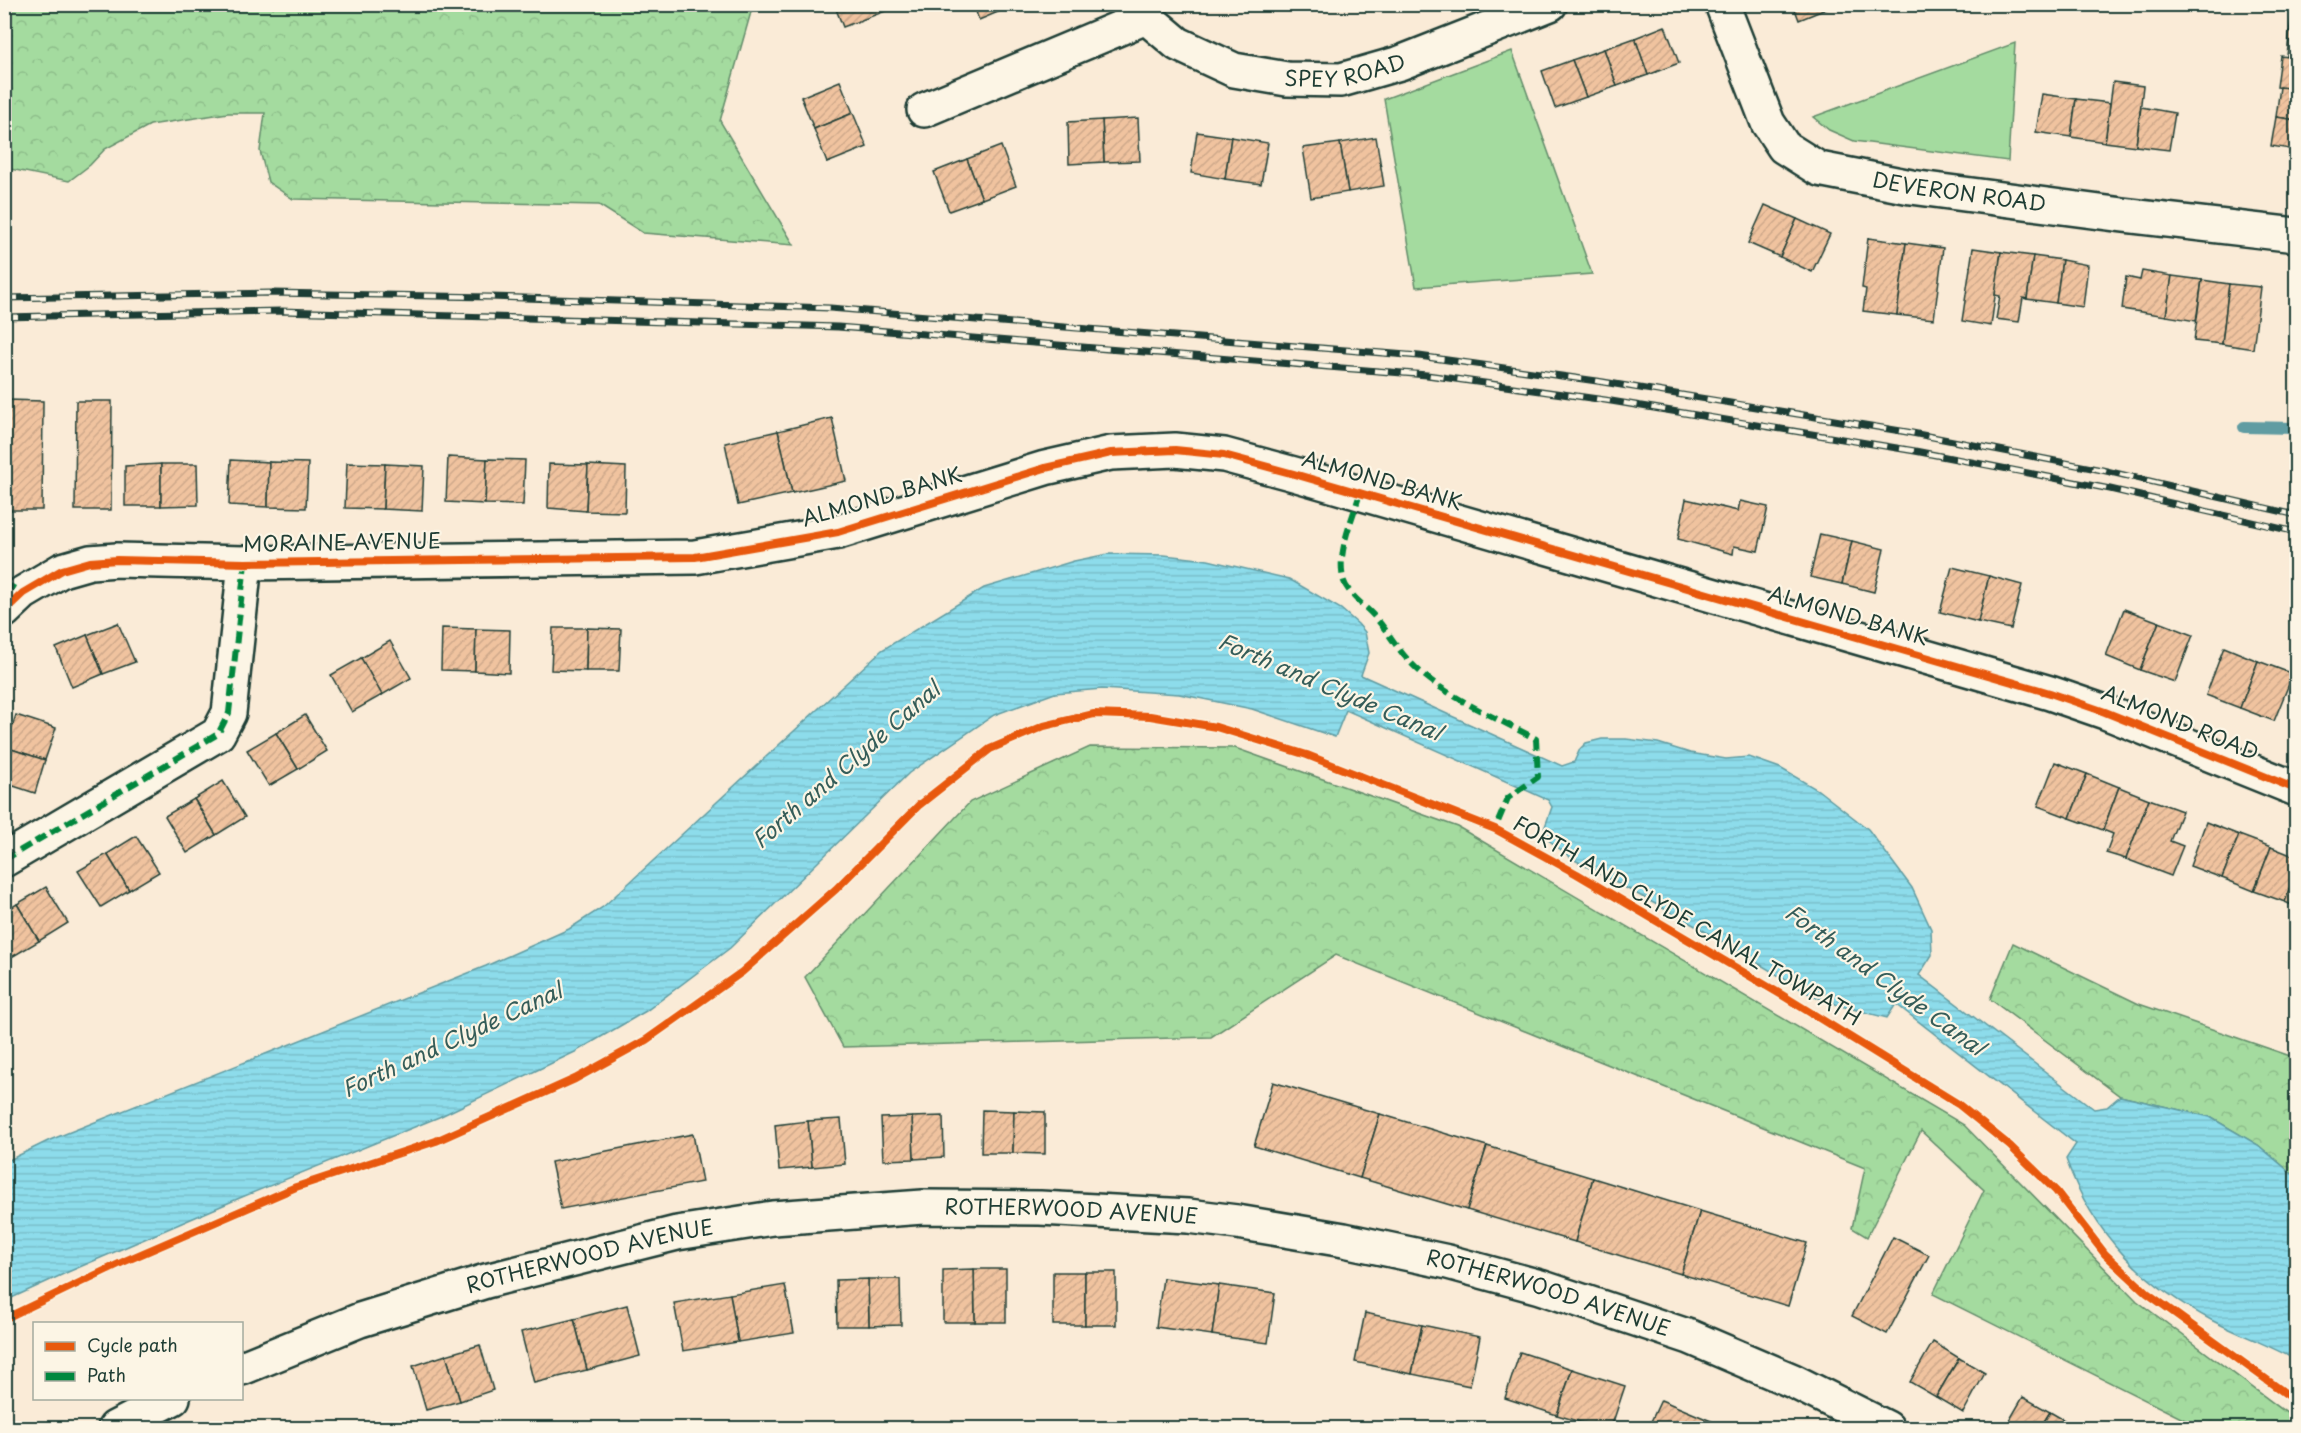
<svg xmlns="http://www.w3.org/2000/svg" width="2301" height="1433" font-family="'Playpen Sans',sans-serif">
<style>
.grass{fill:#a4db9f;stroke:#628c6a;stroke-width:1.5}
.forest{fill:url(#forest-crowns);stroke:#628c6a;stroke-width:1.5}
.water{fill:url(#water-rules);stroke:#619ca2;stroke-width:1.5}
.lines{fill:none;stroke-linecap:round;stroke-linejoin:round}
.stream{stroke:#619ca2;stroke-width:12}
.building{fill:url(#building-hatch);stroke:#1f3d34;stroke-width:1.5}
.street-casing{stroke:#1f3d34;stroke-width:38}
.secondary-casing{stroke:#1f3d34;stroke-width:38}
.street{stroke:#fcf5e5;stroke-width:33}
.secondary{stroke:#fcf5e5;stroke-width:33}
.rail-casing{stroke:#1f3d34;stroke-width:7}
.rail{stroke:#fcf5e5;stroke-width:4.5;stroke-dasharray:14;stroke-linecap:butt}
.quiet{stroke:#00873e;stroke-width:6;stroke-dasharray:12 6;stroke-linecap:butt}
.cycleway-casing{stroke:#fcf5e5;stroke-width:11}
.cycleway{stroke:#e8590c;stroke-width:8}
.labels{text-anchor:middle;stroke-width:4.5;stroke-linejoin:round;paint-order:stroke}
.street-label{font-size:21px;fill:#1f3d34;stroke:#fcf5e5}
.water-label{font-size:22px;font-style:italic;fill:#355d59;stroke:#fcf5e5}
</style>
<defs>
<pattern id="forest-crowns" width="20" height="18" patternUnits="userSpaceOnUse" patternTransform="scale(1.5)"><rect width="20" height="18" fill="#a4db9f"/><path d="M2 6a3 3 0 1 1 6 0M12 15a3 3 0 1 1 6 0" fill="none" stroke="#8dbd8a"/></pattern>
<pattern id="water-rules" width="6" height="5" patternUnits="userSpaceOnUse" patternTransform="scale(1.5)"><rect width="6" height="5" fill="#8ddceb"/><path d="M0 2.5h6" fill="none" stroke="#79beca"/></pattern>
<pattern id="building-hatch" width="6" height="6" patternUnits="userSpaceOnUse" patternTransform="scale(1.5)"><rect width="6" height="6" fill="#f0c39f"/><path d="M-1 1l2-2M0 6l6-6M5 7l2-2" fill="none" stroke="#cda88a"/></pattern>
</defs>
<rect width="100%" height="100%" fill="#faebd7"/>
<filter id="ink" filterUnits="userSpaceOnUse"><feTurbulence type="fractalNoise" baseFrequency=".0167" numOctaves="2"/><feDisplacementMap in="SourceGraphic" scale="12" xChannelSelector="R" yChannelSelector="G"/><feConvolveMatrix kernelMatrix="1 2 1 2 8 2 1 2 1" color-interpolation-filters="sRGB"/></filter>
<g filter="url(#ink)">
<!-- grass -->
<g class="grass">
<path d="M 2015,43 L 2008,161 L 1854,141 L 1829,130 L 1813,117 Z"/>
<path d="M 1512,51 L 1592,274 L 1416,287 L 1384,99 Z"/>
</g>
<!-- forest -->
<g class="forest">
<path d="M 5,4 L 753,5 L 720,121 L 794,245 L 643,233 L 599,205 L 293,199 L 268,182 L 260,151 L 265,113 L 228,113 L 150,125 L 105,149 L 90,165 L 69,181 L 5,168 Z"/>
<path d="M 1090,747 L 1235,748 L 1458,827 L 1964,1125 L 2137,1301 L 2296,1420 L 2296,1428 L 2201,1428 L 1933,1294 L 1984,1190 L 1921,1131 L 1867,1237 L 1852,1228 L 1865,1168 L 1336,955 L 1211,1037 L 843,1047 L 805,977 L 970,802 Z"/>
<path d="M 2013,943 L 2139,1004 L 2296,1058 L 2296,1177 L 2258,1145 L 2210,1117 L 2120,1096 L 1990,999 Z"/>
</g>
<!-- water -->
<path class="water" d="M 1108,554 L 1164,555 L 1208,560 L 1289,579 L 1341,609 L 1358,624 L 1365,632 L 1369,653 L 1361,675 L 1562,766 L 1574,762 L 1580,749 L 1586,743 L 1602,739 L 1626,739 L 1658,743 L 1690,753 L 1726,759 L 1749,757 L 1780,768 L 1818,790 L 1868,829 L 1912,888 L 1931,929 L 1932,955 L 1919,975 L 2094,1109 L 2107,1107 L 2120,1096 L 2210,1117 L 2258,1145 L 2296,1177 L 2296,1360 C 2269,1345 2240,1335 2213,1321 C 2143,1284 2093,1235 2066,1159 L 2076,1144 L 1896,1004 L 1887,1018 L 1841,1006 L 1811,995 L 1701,929 L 1573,859 L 1542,835 L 1552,807 L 1548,800 L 1346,710 L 1335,737 L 1252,709 L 1179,694 L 1102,689 L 1055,693 L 994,715 L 909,773 L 730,948 L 646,1011 L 575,1052 L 439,1117 L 242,1197 L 68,1272 L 5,1301 L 5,1162 L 50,1140 L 486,966 L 569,929 L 603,907 L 882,650 L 984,588 L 1074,561 Z"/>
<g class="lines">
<!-- stream -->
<path class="stream" d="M 2244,427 L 2296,428"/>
</g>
<!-- building -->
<g class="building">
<path d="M 834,4 L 895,4 L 896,7 L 843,27 Z"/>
<path d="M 973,4 L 1017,4 L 979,20 Z"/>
<path d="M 1793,4 L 1830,4 L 1831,7 L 1799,20 Z"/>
<path d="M 2293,4 L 2296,4 L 2296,28 L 2290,28 Z"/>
<path d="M 1665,26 L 1679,63 L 1648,75 L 1635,38 Z"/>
<path d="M 2290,28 L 2296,28 L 2296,58 L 2287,56 Z"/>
<path d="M 1635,38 L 1648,75 L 1617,86 L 1604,49 Z"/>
<path d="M 1604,49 L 1617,86 L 1586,97 L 1572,60 Z"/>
<path d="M 2281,56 L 2296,58 L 2296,89 L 2277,87 Z"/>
<path d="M 1572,60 L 1586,97 L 1555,108 L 1542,71 Z"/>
<path d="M 840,81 L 853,113 L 814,129 L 801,97 Z"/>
<path d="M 2113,82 L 2143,86 L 2136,146 L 2105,142 Z"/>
<path d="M 2280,87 L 2296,89 L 2296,120 L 2276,117 Z"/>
<path d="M 2042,94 L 2076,99 L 2071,137 L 2036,132 Z"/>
<path d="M 2076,99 L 2110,103 L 2105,142 L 2071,137 Z"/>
<path d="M 2141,107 L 2175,113 L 2169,150 L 2136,146 Z"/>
<path d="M 853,113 L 867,147 L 827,163 L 814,129 Z"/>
<path d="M 2276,117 L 2296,120 L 2296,150 L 2271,146 Z"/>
<path d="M 1138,118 L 1140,161 L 1104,162 L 1102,120 Z"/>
<path d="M 1102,120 L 1104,162 L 1069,164 L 1068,122 Z"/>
<path d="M 1197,132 L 1231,137 L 1225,179 L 1191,173 Z"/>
<path d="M 1231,137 L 1268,143 L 1261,184 L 1225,179 Z"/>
<path d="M 1376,137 L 1384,186 L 1348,192 L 1340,143 Z"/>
<path d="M 1340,143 L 1348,192 L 1311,198 L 1303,148 Z"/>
<path d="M 1001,146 L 1016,186 L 982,199 L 967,159 Z"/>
<path d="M 967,159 L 982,199 L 949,211 L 934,172 Z"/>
<path d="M 1765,205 L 1797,219 L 1780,257 L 1748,243 Z"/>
<path d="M 1797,219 L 1830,234 L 1812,272 L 1780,257 Z"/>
<path d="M 1868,238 L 1906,243 L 1897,315 L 1863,311 L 1866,289 L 1862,288 Z"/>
<path d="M 1906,243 L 1943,248 L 1934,319 L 1897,315 Z"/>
<path d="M 1973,248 L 2001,252 L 1991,326 L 1962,321 Z"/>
<path d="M 2001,252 L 2033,256 L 2027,299 L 2023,298 L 2019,322 L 1996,319 L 2000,296 L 1995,295 Z"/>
<path d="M 2033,256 L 2062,260 L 2056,303 L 2027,299 Z"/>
<path d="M 2062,260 L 2088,265 L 2083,307 L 2056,303 Z"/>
<path d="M 2142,271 L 2172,276 L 2166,316 L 2122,309 L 2126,277 L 2140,280 Z"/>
<path d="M 2172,276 L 2202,280 L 2196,321 L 2166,316 Z"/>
<path d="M 2202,280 L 2229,284 L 2222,344 L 2194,341 Z"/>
<path d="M 2229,284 L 2261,287 L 2253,349 L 2222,344 Z"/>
<path d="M 7,400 L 43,401 L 42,510 L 5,510 Z"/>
<path d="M 76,401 L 112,401 L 111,510 L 75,510 Z"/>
<path d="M 832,418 L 846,481 L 792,493 L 778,431 Z"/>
<path d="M 778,431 L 792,493 L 738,505 L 725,443 Z"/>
<path d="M 448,457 L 487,459 L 485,504 L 446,502 Z"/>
<path d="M 487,459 L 525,460 L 523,505 L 485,504 Z"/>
<path d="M 231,460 L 269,462 L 268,507 L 229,505 Z"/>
<path d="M 269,462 L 308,463 L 306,508 L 268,507 Z"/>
<path d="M 347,463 L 385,464 L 383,509 L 345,508 Z"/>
<path d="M 161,464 L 161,506 L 125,506 L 125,466 Z"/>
<path d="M 161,464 L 197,464 L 198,505 L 161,506 Z"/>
<path d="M 385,464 L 424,466 L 422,511 L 383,509 Z"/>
<path d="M 549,464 L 588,465 L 586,511 L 548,508 Z"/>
<path d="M 588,465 L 626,467 L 625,512 L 586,511 Z"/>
<path d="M 1686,499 L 1738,511 L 1740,501 L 1768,507 L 1758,551 L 1734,546 L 1733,554 L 1678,539 Z"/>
<path d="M 1820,534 L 1852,541 L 1842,584 L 1810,577 Z"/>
<path d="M 1852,541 L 1884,549 L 1874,592 L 1842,584 Z"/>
<path d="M 1952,567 L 1989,576 L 1978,622 L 1940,612 Z"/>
<path d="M 1989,576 L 2022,585 L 2011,629 L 1978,622 Z"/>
<path d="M 2124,609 L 2159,622 L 2140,670 L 2106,656 Z"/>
<path d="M 2159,622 L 2193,635 L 2175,682 L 2140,670 Z"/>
<path d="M 118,623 L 135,662 L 103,674 L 87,635 Z"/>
<path d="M 442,628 L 476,629 L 475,671 L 441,670 Z"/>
<path d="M 553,628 L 587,628 L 586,671 L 551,670 Z"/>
<path d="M 587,628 L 621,629 L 619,671 L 586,671 Z"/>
<path d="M 476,629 L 510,630 L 509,673 L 475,671 Z"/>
<path d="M 87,635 L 103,674 L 72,687 L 56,648 Z"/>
<path d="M 390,641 L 411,678 L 382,695 L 361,658 Z"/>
<path d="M 2224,647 L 2258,661 L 2240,708 L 2206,695 Z"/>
<path d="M 361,658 L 382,695 L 352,712 L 331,675 Z"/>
<path d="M 2258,661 L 2293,674 L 2274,721 L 2240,708 Z"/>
<path d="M 16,715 L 56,728 L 45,760 L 5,747 Z"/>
<path d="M 305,715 L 327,751 L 298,769 L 276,733 Z"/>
<path d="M 276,733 L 298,769 L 269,786 L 247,750 Z"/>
<path d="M 5,747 L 45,760 L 35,793 L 4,783 Z"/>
<path d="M 2055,762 L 2087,774 L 2070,818 L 2038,806 Z"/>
<path d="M 2087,774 L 2119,787 L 2103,830 L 2070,818 Z"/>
<path d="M 223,781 L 245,817 L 216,835 L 194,799 Z"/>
<path d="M 2119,787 L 2149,799 L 2126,859 L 2106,853 L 2113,834 L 2103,830 Z"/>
<path d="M 194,799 L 216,835 L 187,853 L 165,816 Z"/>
<path d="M 2149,799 L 2182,811 L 2170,841 L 2183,846 L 2171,876 L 2126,859 Z"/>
<path d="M 2206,822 L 2239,835 L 2222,878 L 2190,866 Z"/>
<path d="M 2239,835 L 2271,847 L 2254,891 L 2222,878 Z"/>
<path d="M 136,836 L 159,872 L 129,890 L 107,854 Z"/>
<path d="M 2271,847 L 2296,857 L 2296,870 L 2285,902 L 2254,891 Z"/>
<path d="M 107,854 L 129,890 L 101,907 L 78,871 Z"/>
<path d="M 2296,870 L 2296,907 L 2285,902 Z"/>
<path d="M 46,887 L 68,923 L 39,941 L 17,904 Z"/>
<path d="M 17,904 L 39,941 L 10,958 L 4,949 L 4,912 Z"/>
<path d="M 1273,1082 L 1380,1114 L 1360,1178 L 1254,1146 Z"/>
<path d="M 982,1110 L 1014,1111 L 1013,1153 L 981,1153 Z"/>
<path d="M 1014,1111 L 1045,1112 L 1045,1154 L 1013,1153 Z"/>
<path d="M 1380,1114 L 1487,1146 L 1467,1210 L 1360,1178 Z"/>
<path d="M 943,1116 L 944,1157 L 914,1159 L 912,1117 Z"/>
<path d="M 912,1117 L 914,1159 L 883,1160 L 881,1118 Z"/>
<path d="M 841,1119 L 845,1164 L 812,1167 L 808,1121 Z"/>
<path d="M 808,1121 L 812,1167 L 779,1170 L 775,1125 Z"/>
<path d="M 693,1134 L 702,1182 L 561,1209 L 551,1162 Z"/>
<path d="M 1487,1146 L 1593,1178 L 1575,1242 L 1467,1210 Z"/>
<path d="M 1593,1178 L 1700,1211 L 1681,1274 L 1575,1242 Z"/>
<path d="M 1700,1211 L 1807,1243 L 1788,1306 L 1681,1274 Z"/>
<path d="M 1893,1237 L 1929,1255 L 1887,1334 L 1852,1316 Z"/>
<path d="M 974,1269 L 1006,1269 L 1006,1322 L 975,1322 Z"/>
<path d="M 974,1269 L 975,1322 L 943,1322 L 943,1270 Z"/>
<rect x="1053" y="1272" width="32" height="53"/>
<rect x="1085" y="1272" width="31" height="53"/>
<path d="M 1163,1278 L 1219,1285 L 1212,1335 L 1156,1327 Z"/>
<path d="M 868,1279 L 900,1279 L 901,1325 L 869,1326 Z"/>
<path d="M 868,1279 L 869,1326 L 837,1326 L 836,1280 Z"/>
<path d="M 785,1285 L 794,1333 L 738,1342 L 730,1294 Z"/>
<path d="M 1219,1285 L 1275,1293 L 1268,1343 L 1212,1335 Z"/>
<path d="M 730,1294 L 738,1342 L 683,1351 L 674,1303 Z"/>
<path d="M 627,1305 L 640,1356 L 587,1370 L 574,1319 Z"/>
<path d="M 1365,1313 L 1422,1325 L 1412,1374 L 1355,1362 Z"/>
<path d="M 574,1319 L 587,1370 L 534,1383 L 521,1332 Z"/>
<path d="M 1422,1325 L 1480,1337 L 1470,1386 L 1412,1374 Z"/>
<path d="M 1933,1342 L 1959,1358 L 1936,1397 L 1910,1382 Z"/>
<path d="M 480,1345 L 493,1390 L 460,1401 L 446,1355 Z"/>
<path d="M 1520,1352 L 1572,1369 L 1557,1415 L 1505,1398 Z"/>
<path d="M 446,1355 L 460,1401 L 426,1410 L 413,1366 Z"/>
<path d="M 1959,1358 L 1985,1373 L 1963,1413 L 1936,1397 Z"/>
<path d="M 1572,1369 L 1625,1386 L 1611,1428 L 1600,1428 L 1557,1415 Z"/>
<path d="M 2023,1397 L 2050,1412 L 2040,1428 L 2005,1428 Z"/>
<path d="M 1661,1400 L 1711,1421 L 1708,1428 L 1648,1428 Z"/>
<path d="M 2050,1412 L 2076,1427 L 2075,1428 L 2040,1428 Z"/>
<path d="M 1711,1421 L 1727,1428 L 1708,1428 Z"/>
<path d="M 312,1422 L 312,1428 L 258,1428 Z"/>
</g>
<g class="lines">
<!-- street casing -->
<g class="street-casing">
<g id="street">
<path id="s1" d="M 1137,4 L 1146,17 L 1178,44 L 1234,70 L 1287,79 L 1341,80 L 1400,63 L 1550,4"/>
<path id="s2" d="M 1722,4 L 1768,123 L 1784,147 L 1819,169 L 1911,187 L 2123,215 L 2296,235"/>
<path d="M 924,110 L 1146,17"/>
<path d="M 4,611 L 23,593 L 62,570 L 90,562 L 117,560 L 245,563 L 695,557 L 838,532 L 1045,468 L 1111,453 L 1175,450 L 1224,455 L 1294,474 L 2050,693 L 2105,712 L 2296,789"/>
<path d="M 4,860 L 218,734 L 229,713 L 245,563"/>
</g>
</g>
<!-- secondary casing -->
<g class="secondary-casing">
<g id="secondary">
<path id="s3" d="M 242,1368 L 360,1320 L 486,1281 L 677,1233 L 773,1218 L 923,1207 L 1040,1208 L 1188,1216 L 1237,1222 L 1344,1240 L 1448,1262 L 1540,1287 L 1690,1337 L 1793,1381 L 1887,1428"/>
<path d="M 115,1428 L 173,1398"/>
</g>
</g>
<!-- street -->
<use href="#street" class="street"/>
<!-- secondary -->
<use href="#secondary" class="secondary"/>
<!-- rail casing -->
<g class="rail-casing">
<g id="rail">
<path d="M 4,298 L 272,293 L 490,297 L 830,308 L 1419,356 L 1597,381 L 1907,432 L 2102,470 L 2296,515"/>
<path d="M 4,317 L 280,311 L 838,327 L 1427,375 L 1605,400 L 1915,451 L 2110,489 L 2296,532"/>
</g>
</g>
<!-- rail -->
<use href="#rail" class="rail"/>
<!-- quiet -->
<g class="quiet">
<path d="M 1360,493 C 1353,518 1337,551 1343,578 C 1346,593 1364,605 1374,616 C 1388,631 1397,649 1411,663 C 1441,695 1497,718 1536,739 L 1538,777 L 1508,798 L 1495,829"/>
<path d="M 4,583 L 23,593"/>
<path d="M 4,860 L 218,734 L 229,713 L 245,563"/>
</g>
<!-- cycleway casing -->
<g class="cycleway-casing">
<g id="cycleway">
<path d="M 4,611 L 23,593 L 62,570 L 90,562 L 117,560 L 245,563 L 695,557 L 838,532 L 1045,468 L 1111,453 L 1175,450 L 1224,455 L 1294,474 L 2050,693 L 2105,712 L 2296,789"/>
<path d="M 4,1319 L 125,1261 L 296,1187 L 436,1141 L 575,1079 L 646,1040 L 742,972 L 836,889 L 919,805 L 990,749 L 1044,726 L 1094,714 L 1150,716 L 1216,727 L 1307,755 L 1495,829 L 1577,874 L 1782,995 L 1958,1104 L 2010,1146 L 2056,1191 L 2105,1254 L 2147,1293 L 2296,1401"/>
</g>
</g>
<!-- cycleway -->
<use href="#cycleway" class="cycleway"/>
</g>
</g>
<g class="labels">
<!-- street labels -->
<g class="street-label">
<text dy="7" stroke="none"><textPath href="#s1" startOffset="232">SPEY ROAD</textPath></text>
<text dy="7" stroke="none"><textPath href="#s2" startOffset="340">DEVERON ROAD</textPath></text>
<text transform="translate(1382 481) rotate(16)" y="7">ALMOND BANK</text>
<text transform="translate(882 497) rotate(-16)" y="7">ALMOND BANK</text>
<text transform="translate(342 543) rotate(-1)" y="7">MORAINE AVENUE</text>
<text transform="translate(1848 616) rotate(16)" y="7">ALMOND BANK</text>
<text transform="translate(2180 723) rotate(22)" y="7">ALMOND ROAD</text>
<text transform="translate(1687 921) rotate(30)" y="7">FORTH AND CLYDE CANAL TOWPATH</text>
<text dy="7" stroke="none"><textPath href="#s3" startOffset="852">ROTHERWOOD AVENUE</textPath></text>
<text dy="7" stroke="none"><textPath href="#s3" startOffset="366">ROTHERWOOD AVENUE</textPath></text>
<text dy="7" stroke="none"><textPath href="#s3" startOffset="1338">ROTHERWOOD AVENUE</textPath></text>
</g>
<!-- water labels -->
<g class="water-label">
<text transform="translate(1330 687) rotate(23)" y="8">Forth and Clyde Canal</text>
<text transform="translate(846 765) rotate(-41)" y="8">Forth and Clyde Canal</text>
<text transform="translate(1885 980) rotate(36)" y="8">Forth and Clyde Canal</text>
<text transform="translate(452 1040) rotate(-25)" y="8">Forth and Clyde Canal</text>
</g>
</g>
<!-- margin -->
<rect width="2301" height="1433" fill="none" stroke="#fcf5e5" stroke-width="24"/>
<rect x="12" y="12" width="2277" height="1409" fill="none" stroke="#1f3d34" stroke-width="2" filter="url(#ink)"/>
<!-- legend -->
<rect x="33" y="1322" width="210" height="78" fill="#fcf5e5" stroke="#a4ab9e" stroke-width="1.5"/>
<rect x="45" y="1342" width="30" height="9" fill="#e8590c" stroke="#a4ab9e" stroke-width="1.5"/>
<text x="87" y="1352" font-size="18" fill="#1f3d34">Cycle path</text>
<rect x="45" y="1372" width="30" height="9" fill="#00873e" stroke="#a4ab9e" stroke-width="1.5"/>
<text x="87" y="1382" font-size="18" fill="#1f3d34">Path</text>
</svg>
